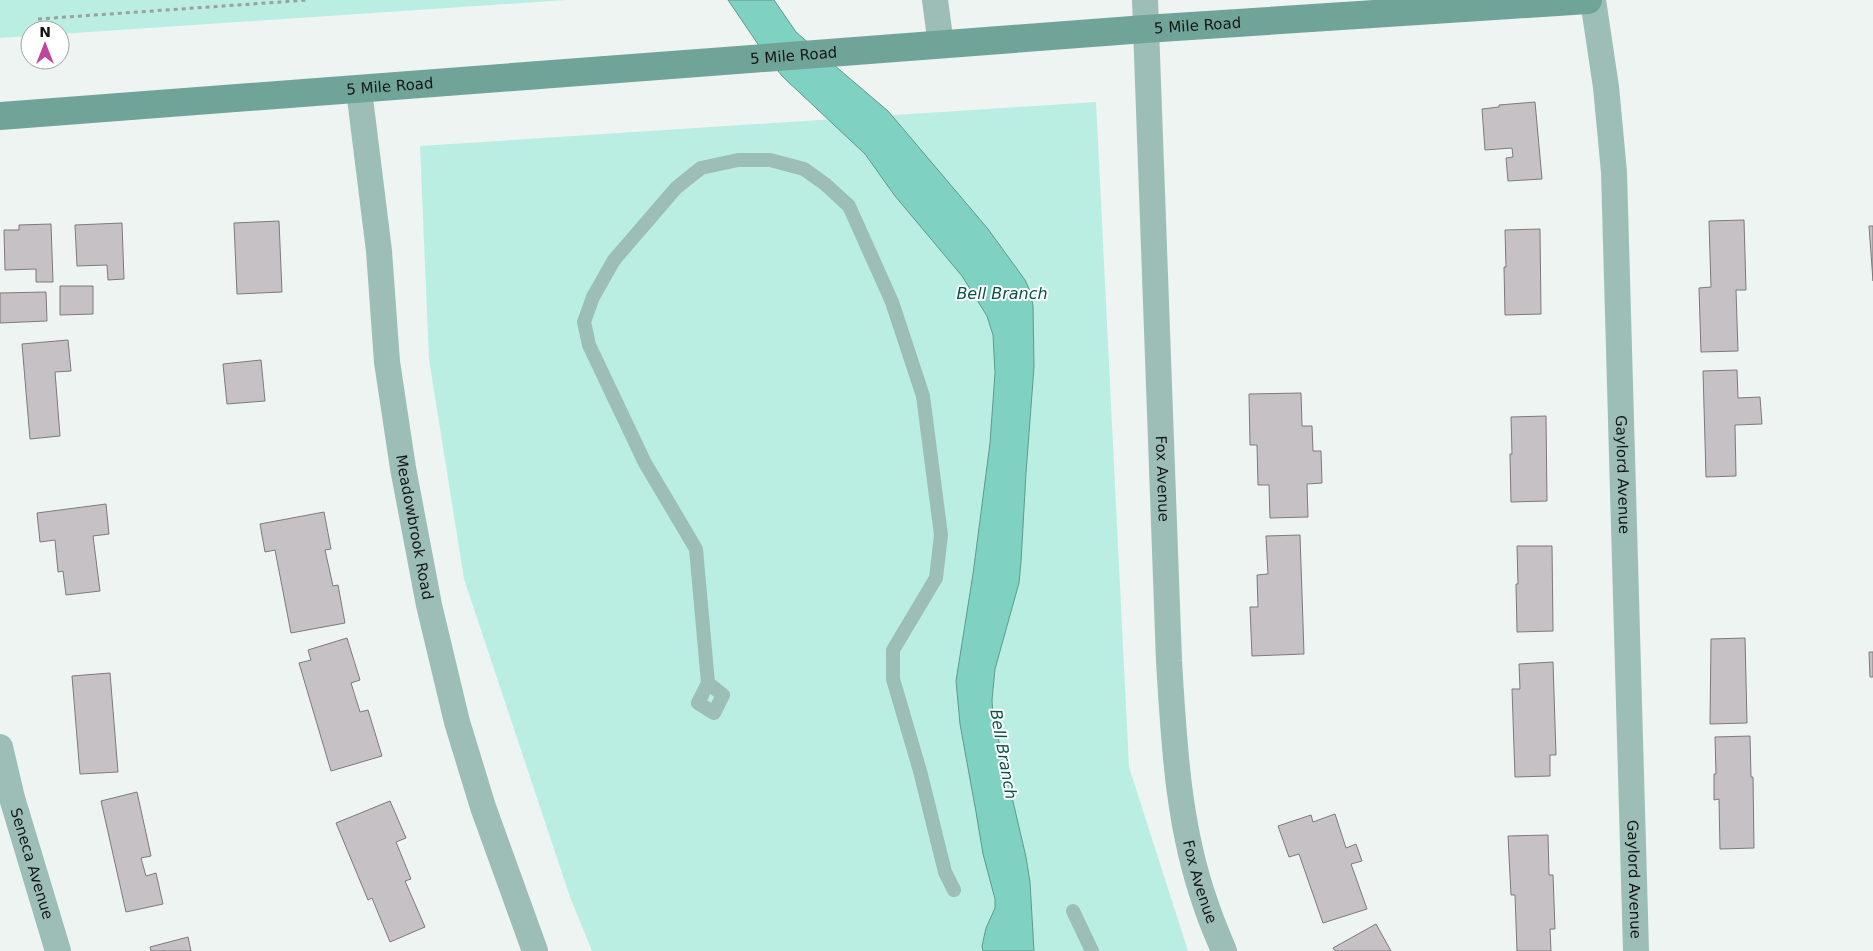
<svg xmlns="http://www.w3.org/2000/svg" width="1873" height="951" font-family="'DejaVu Sans',sans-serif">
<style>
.green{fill:#baeee3}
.water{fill:#7fd1c1;stroke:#5f998d}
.building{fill:#c6c1c4;stroke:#7e797c}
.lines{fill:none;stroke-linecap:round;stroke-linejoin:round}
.path{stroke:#9aa09e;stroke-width:3;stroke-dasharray:4 4;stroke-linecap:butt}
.service{stroke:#9cbeb6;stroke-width:14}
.minor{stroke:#9cbeb6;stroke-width:26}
.secondary{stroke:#70a499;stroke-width:28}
.labels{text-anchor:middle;stroke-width:4;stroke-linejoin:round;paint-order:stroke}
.street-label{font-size:15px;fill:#131615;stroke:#fff}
.water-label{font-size:16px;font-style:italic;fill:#085248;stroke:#fff}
</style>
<rect width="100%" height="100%" fill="#edf4f2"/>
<!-- green -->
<g class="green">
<path d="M 0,0 L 566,0 L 60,34 L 60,30 L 30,30 L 30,36 L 0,38 Z"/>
<path d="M 1096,102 L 1129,767 L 1188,951 L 592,951 L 570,897 L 464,579 L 429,359 L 420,146 Z"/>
</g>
<!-- water -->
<path class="water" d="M 728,0 L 774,0 L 796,32 L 821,54 L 888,111 L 988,229 L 1025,280 L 1030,291 L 1033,306 L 1034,367 L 1026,473 L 1021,562 L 1019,583 L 995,669 L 992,700 L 993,716 L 1026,857 L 1030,882 L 1034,951 L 983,951 L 982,946 L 986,928 L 995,908 L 995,899 L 983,854 L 976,812 L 960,724 L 956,681 L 973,574 L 990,443 L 995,373 L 993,335 L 987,316 L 962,276 L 895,196 L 865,154 L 783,77 L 768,59 Z"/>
<!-- building -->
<g class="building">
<path d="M 1535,102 L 1542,179 L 1508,181 L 1506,158 L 1513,157 L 1512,148 L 1485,150 L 1482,109 L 1499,107 L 1499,105 Z"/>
<path d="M 1744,220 L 1746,290 L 1736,290 L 1738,351 L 1701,352 L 1699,288 L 1711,287 L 1709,221 Z"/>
<path d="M 279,221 L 282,292 L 237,294 L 234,223 Z"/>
<path d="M 122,223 L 124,279 L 108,280 L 107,265 L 77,266 L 75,225 Z"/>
<path d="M 51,224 L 53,282 L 36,282 L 36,269 L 5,270 L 4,230 L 19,230 L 19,225 Z"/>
<path d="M 1869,226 L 1873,226 L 1873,281 Z"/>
<path d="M 1540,229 L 1541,314 L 1505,315 L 1504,267 L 1506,267 L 1505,230 Z"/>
<path d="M 60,286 L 93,286 L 93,314 L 60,315 Z"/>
<path d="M 46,292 L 47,321 L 0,323 L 0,293 Z"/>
<path d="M 68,340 L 71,371 L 55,372 L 60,436 L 30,439 L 22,344 Z"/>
<path d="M 261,360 L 265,401 L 227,404 L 223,364 Z"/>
<path d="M 1737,370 L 1738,398 L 1760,397 L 1762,424 L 1735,425 L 1736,476 L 1706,477 L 1703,371 Z"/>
<path d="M 1301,393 L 1302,426 L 1312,426 L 1313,451 L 1321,451 L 1322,483 L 1307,484 L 1308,517 L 1270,518 L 1269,485 L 1258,485 L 1257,445 L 1250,445 L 1249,394 Z"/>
<path d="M 1546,416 L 1547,501 L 1511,502 L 1510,454 L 1512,454 L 1511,417 Z"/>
<path d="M 106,504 L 109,534 L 93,536 L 100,591 L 66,595 L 63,571 L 58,572 L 55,540 L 40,542 L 37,513 Z"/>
<path d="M 324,512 L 331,549 L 325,550 L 333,586 L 338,585 L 345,623 L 291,633 L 275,550 L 265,552 L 260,524 Z"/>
<path d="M 1300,535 L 1304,654 L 1252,656 L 1250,607 L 1258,607 L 1257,575 L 1268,574 L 1266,536 Z"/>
<path d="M 1517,546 L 1552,546 L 1553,631 L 1517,632 L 1516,584 L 1518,584 Z"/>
<path d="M 347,638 L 360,680 L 351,683 L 360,712 L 368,710 L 382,756 L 331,771 L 299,663 L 311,660 L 308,650 Z"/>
<path d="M 1745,638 L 1747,723 L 1710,724 L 1711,639 Z"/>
<path d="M 1869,652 L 1873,652 L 1873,677 L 1870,677 Z"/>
<path d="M 1553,662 L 1556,755 L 1550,755 L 1550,776 L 1515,777 L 1512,689 L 1520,689 L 1519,664 Z"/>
<path d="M 110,673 L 118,772 L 80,774 L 72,676 Z"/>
<path d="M 1750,736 L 1751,777 L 1753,777 L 1754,848 L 1720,849 L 1719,799 L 1714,800 L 1714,774 L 1716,774 L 1715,737 Z"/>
<path d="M 137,792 L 151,856 L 141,858 L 146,876 L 156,873 L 163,904 L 126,912 L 101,801 Z"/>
<path d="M 390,801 L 406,838 L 396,842 L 411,879 L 405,881 L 425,927 L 390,942 L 372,898 L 368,900 L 336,823 Z"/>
<path d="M 1335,814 L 1346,848 L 1356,844 L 1362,861 L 1351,864 L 1367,909 L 1323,923 L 1299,854 L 1289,857 L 1278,826 L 1311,815 L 1313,822 Z"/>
<path d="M 1548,835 L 1549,875 L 1553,875 L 1555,929 L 1550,929 L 1551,951 L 1517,951 L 1515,895 L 1511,895 L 1508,836 Z"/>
<path d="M 1376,924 L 1391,951 L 1335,951 L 1333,948 Z"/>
<path d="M 188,937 L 191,951 L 151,951 L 150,947 Z"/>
</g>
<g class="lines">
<!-- path -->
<path class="path" d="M 38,19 L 309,0"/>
<!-- service -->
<g class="service">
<path d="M 708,683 L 698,703 L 714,713 L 723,695 L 708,683 L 696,549 L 645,463 L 589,345 L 584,322 L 593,297 L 614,260 L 676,188 L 701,168 L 738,160 L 770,160 L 804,169 L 825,184 L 849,206 L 892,302 L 923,396 L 941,535 L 936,578 L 893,650 L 893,679 L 920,771 L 945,872 L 954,890"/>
<path d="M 1073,911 L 1092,951"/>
</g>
<!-- minor -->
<g class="minor">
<path d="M 935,0 L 941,45"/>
<path id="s1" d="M 1145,0 L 1169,661 C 1174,743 1178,827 1206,905 C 1211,921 1218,936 1224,951"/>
<path id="s2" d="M 1593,0 L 1606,87 L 1614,172 L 1636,951"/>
<path id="s3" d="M 359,90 L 379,251 L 387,362 L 403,468 L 429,605 L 457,722 L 483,807 L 535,951"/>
<path id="s4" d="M 0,747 L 12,798 L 58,951"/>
</g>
<!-- secondary -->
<path class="secondary" id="s5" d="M 0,116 L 1145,29 L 1588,0"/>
</g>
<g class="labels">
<!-- street labels -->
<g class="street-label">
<text dy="5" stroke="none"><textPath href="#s5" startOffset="1201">5 Mile Road</textPath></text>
<text dy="5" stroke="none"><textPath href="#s5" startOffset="796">5 Mile Road</textPath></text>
<text dy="5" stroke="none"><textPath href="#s5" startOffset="391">5 Mile Road</textPath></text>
<text dy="5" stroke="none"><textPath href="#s2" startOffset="476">Gaylord Avenue</textPath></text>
<text dy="5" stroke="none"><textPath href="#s1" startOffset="479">Fox Avenue</textPath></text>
<text dy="5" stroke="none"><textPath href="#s3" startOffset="441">Meadowbrook Road</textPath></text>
<text dy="5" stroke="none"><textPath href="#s4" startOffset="121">Seneca Avenue</textPath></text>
<text dy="5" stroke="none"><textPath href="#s2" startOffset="881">Gaylord Avenue</textPath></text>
<text dy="5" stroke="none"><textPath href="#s1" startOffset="885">Fox Avenue</textPath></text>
</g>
<!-- water labels -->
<g class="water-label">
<text x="1002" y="299">Bell Branch</text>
<text transform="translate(1004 754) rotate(80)" y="6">Bell Branch</text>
</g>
</g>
<!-- north arrow -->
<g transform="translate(45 45)"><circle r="24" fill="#ffffff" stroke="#a1a2a1"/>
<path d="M0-4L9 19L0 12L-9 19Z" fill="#be479d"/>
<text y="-8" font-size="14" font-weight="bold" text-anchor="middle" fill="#131615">N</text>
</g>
</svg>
